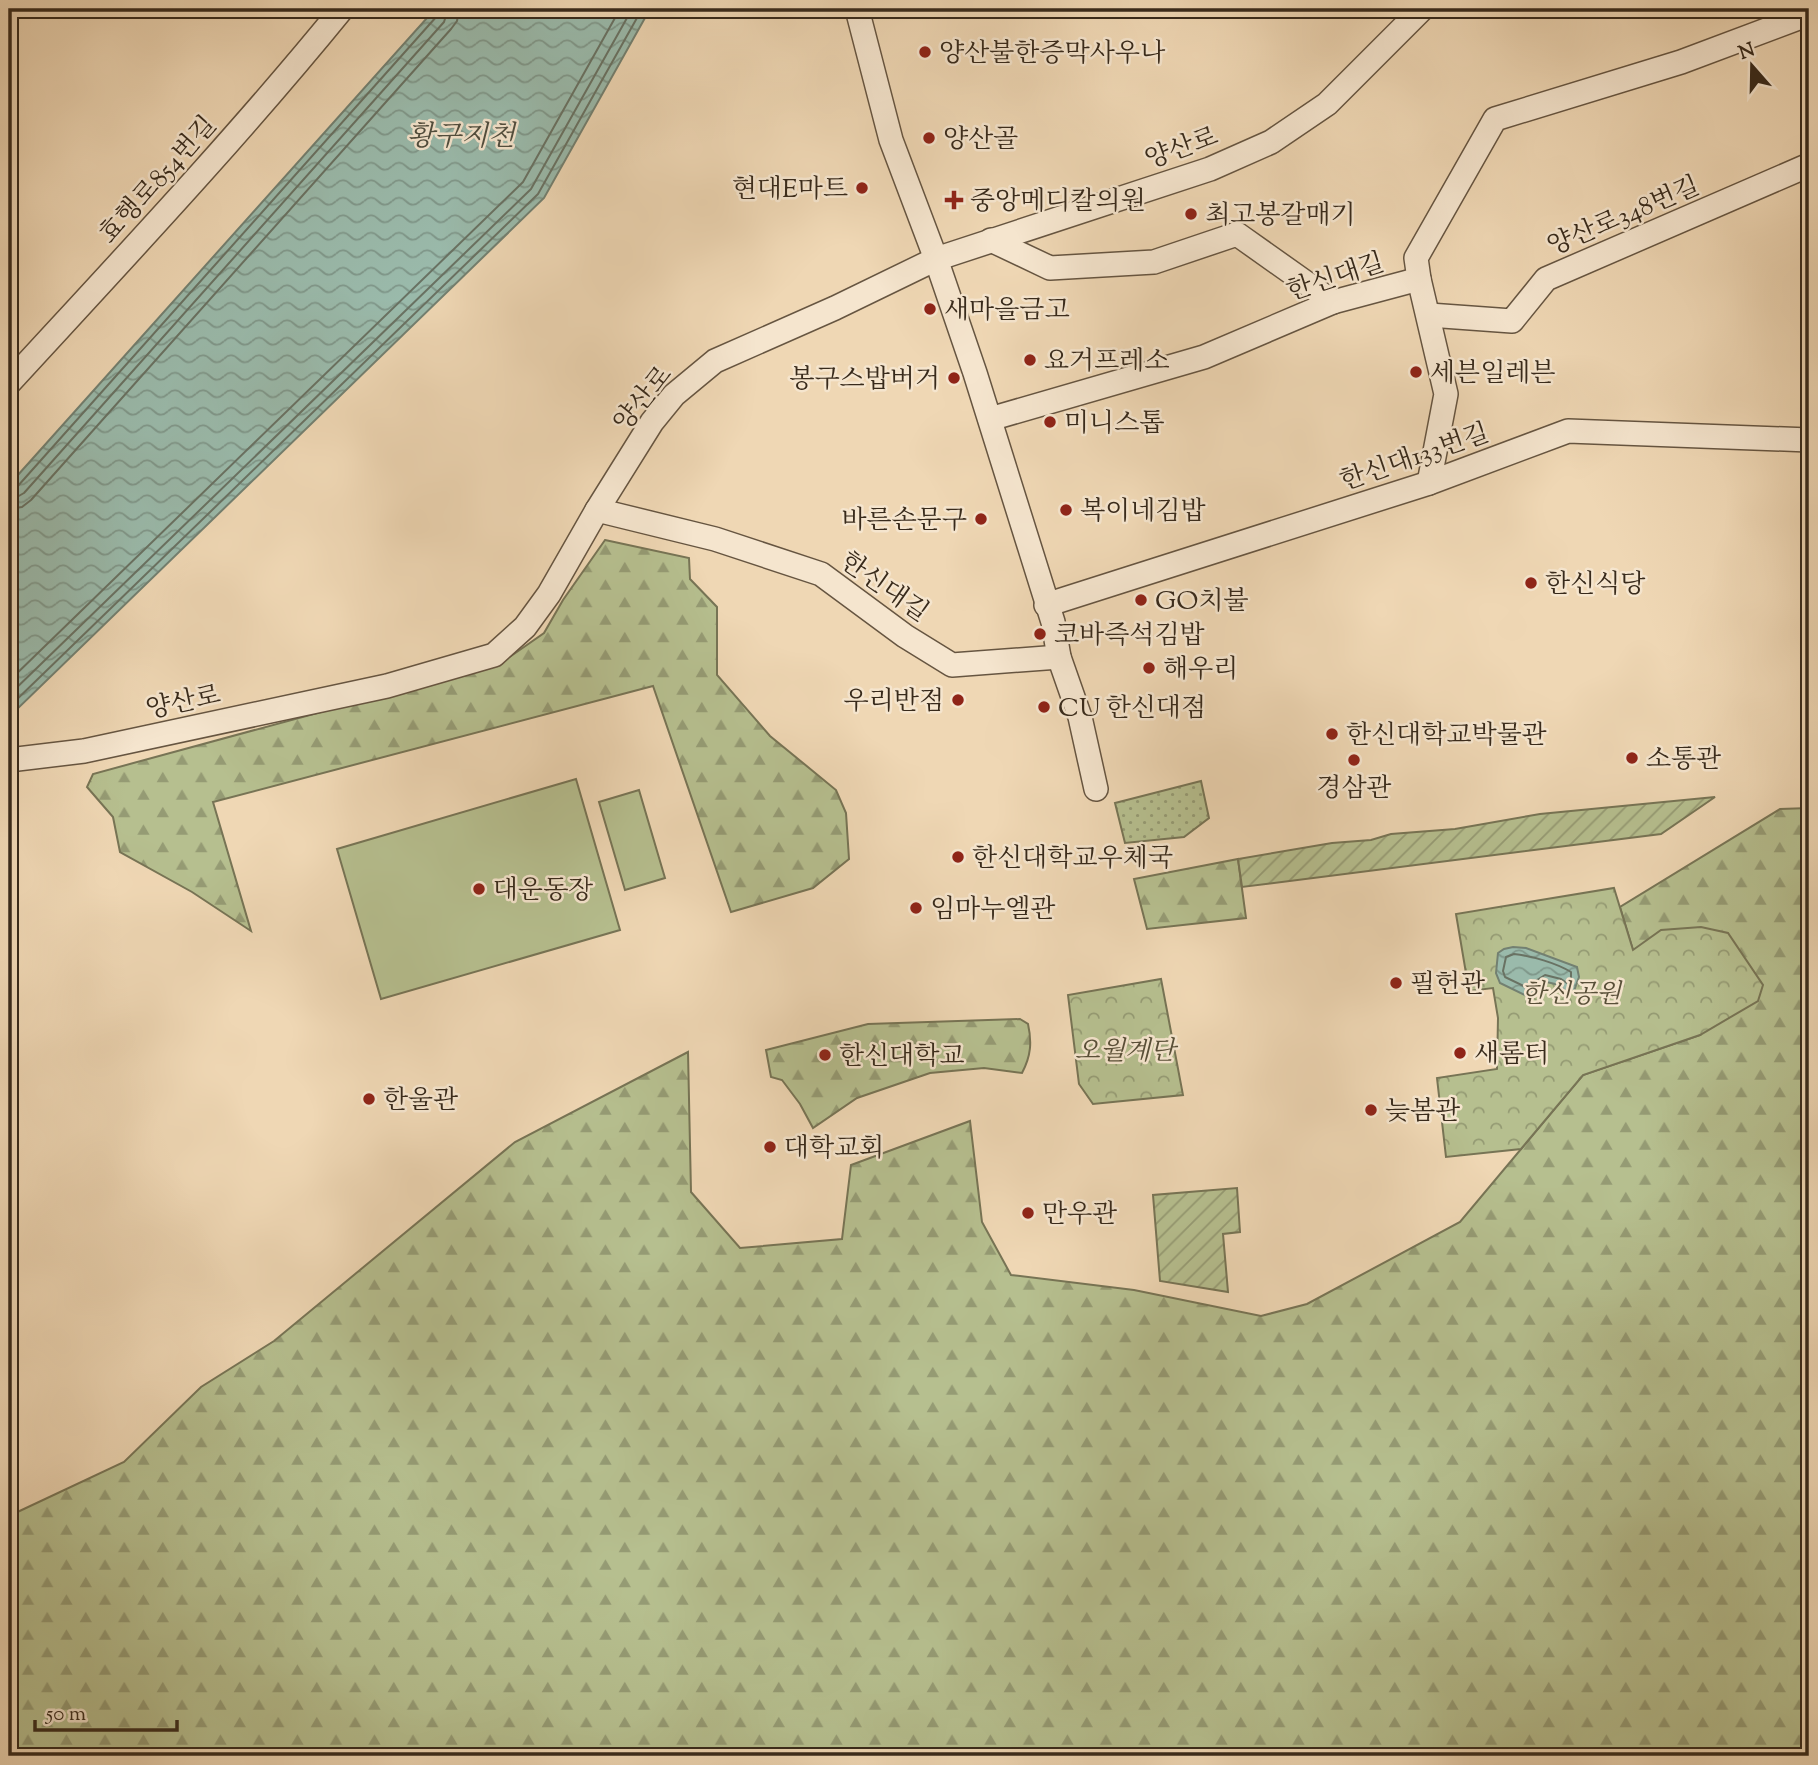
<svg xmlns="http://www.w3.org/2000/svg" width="1818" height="1765" font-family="'Sorts Mill Goudy','Noto Serif KR',serif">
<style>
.grass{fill:url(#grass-dots);stroke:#777455;stroke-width:2}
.forest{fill:url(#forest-firs);stroke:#777455;stroke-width:2}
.park{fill:url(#park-crowns);stroke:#777455;stroke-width:2}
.garden{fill:url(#garden-furrows);stroke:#777455;stroke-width:2}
.pitch{fill:#b6bf8f;stroke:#777455;stroke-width:2}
.water{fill:url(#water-waves);stroke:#738071;stroke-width:2}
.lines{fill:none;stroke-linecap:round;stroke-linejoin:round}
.shore{stroke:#697263;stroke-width:2}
.minor-casing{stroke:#665541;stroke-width:26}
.minor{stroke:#f5e5ce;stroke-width:23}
.poi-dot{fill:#8f2418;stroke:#f5e5ce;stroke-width:2.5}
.labels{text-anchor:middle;stroke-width:5;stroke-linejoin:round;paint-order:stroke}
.poi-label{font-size:26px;fill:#382a1b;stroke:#f5e5ce;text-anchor:start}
.street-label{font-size:26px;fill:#382a1b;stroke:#f5e5ce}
.park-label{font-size:26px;font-style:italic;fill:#584f38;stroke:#f5e5ce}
.water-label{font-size:28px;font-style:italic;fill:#504e3f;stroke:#f5e5ce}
</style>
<defs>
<pattern id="grass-dots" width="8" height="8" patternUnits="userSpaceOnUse" patternTransform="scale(1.75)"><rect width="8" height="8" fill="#b6bf8f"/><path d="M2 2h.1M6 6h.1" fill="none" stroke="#959b74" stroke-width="1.8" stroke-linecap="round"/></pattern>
<pattern id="forest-firs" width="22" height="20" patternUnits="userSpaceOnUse" patternTransform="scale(1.75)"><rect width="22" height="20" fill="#b6bf8f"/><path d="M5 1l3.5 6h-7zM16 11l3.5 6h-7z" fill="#959b74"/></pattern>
<pattern id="park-crowns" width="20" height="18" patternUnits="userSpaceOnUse" patternTransform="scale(1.75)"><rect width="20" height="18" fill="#b6bf8f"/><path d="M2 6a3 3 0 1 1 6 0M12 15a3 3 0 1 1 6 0" fill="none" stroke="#959b74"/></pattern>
<pattern id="garden-furrows" width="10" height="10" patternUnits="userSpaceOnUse" patternTransform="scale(1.75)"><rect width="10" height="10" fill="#b6bf8f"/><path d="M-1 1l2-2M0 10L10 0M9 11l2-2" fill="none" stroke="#959b74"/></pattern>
<pattern id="water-waves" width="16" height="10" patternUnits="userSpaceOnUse" patternTransform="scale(1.75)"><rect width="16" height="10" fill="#9abaab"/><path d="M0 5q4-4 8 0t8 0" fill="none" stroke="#7f978a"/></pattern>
</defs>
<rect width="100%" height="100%" fill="#efd7b4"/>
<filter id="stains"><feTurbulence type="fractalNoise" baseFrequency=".00286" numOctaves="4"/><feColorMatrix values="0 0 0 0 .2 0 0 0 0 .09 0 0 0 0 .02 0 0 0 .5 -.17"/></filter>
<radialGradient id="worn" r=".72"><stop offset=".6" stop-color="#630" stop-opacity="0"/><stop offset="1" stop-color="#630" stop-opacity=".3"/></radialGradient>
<!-- grass -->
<path class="grass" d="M 1201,781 L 1209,818 L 1184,837 L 1125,843 L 1115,803 Z"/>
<!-- forest -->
<g class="forest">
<path d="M 605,540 L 689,558 L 690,579 L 717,607 L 717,675 L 770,736 L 836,790 L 846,813 L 849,859 L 813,888 L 731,912 L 653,686 L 213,802 L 251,931 L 192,892 L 120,852 L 113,817 L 87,787 L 93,774 L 501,663 L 544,633 L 563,600 Z"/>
<path d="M 1809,808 L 1809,1756 L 9,1756 L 9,1516 L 124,1462 L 201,1387 L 274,1341 L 515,1142 L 688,1052 L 691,1192 L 740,1248 L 842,1239 L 851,1165 L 970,1121 L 982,1222 L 1011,1275 L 1134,1290 L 1261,1316 L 1307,1304 L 1460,1222 L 1583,1075 L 1700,1035 L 1633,950 L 1620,907 L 1780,809 Z"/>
<path d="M 1238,859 L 1246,918 L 1147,929 L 1134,879 Z"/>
<path d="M 1020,1019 L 1028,1024 C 1032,1042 1031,1056 1022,1073 L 984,1068 L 930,1073 L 857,1098 L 813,1128 L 800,1104 L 782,1080 L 771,1077 L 766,1050 L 868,1024 Z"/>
</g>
<!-- park -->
<g class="park">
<path d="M 1614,888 L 1633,950 L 1661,930 L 1701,927 L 1728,933 L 1763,985 L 1758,1001 L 1700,1035 L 1583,1075 L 1521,1149 L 1446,1157 L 1437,1078 L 1497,1069 L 1498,1018 L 1493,988 L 1469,991 L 1456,914 Z"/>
<path d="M 1161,979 L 1183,1095 L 1093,1104 L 1079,1084 L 1068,995 Z"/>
</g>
<!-- garden -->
<g class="garden">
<path d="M 1715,797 L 1661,834 L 1242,887 L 1238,859 L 1332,843 L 1371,840 L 1391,834 L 1455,829 L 1540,814 Z"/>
<path d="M 1237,1188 L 1240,1232 L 1223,1234 L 1228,1292 L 1160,1281 L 1153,1195 Z"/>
</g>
<!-- pitch -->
<g class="pitch">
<path d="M 576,779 L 620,930 L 381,999 L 337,849 Z"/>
<path d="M 639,790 L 665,878 L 625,890 L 599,802 Z"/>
</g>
<!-- water -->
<g class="water">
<path d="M 435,9 L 650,9 L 544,198 L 9,717 L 9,485 Z"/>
<path d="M 1513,947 L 1526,948 L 1577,967 L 1579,977 L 1574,991 L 1567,993 L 1559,985 L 1547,982 L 1531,998 L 1500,983 L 1496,973 L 1498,953 L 1504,949 Z"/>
</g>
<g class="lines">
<!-- shore -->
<g class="shore">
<path d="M 9,489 L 17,487 L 437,16 L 439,9"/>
<path d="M 9,498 L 17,497 L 24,493 L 444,22 L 448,9"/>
<path d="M 9,509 L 22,507 L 31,500 L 451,29 L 457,21 L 459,9"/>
<path d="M 9,681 L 523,182 L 620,9"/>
<path d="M 9,695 L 531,189 L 632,9"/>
<path d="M 9,707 L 538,194 L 642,9"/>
<path d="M 1514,954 C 1532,956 1556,963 1571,972 L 1571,981 L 1567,983 L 1561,979 L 1545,975 L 1537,980 L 1530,989 L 1505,977 L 1503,971 L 1506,957 Z"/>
</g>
<!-- minor casing -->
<g class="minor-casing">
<g id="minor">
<path d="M 857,9 L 891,140 L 936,259 L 975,373 L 1053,622 L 1059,657 L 1080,717 L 1096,789"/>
<path d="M 991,240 L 1050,268 L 1154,262 L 1237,234 L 1333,302"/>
<path d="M 1429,315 L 1512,321 L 1546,279 L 1809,165"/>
<path d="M 9,383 C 122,260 237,138 342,9"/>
<path d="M 990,419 L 1204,357 L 1333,302 L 1419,279"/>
<path d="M 1429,483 L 1446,394 L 1419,279 L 1416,258 L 1495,119 L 1681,62 L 1809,14"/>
<path d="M 597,510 L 715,539 L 821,574 L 905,636 L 952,665 L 1059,657"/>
<path d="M 1046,605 L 1429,483 L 1568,431 L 1809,440"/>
<path d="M 9,760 L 84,751 L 387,686 L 494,655 L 525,627 L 549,594 L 597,510 L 652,422 L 674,395 L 715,361 L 835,308 L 936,259 L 1210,169 L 1271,142 L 1327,104 L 1422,9"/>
</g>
</g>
<!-- minor -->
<use href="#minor" class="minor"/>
</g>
<!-- markers -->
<g class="poi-dot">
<circle cx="925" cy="52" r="7"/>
<circle cx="929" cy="138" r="7"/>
<circle cx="862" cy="188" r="7"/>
<path d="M950.5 189.5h7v7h7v7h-7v7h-7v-7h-7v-7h7z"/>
<circle cx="1191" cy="214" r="7"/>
<circle cx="930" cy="309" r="7"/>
<circle cx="1030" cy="360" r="7"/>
<circle cx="1416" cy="372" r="7"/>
<circle cx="954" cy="378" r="7"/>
<circle cx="1050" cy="422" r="7"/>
<circle cx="1066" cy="510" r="7"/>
<circle cx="981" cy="519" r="7"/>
<circle cx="1531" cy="583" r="7"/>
<circle cx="1141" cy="600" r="7"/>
<circle cx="1040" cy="634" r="7"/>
<circle cx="1149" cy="668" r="7"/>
<circle cx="958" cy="700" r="7"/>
<circle cx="1044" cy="707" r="7"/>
<circle cx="1332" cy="734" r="7"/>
<circle cx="1632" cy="758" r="7"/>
<circle cx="1354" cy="760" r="7"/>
<circle cx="958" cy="857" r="7"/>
<circle cx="479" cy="889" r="7"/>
<circle cx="916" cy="908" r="7"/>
<circle cx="1396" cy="983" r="7"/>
<circle cx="1460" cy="1053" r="7"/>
<circle cx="825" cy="1055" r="7"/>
<circle cx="369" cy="1099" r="7"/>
<circle cx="1371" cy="1110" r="7"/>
<circle cx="770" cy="1147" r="7"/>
<circle cx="1028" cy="1213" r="7"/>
</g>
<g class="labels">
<!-- poi labels -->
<g class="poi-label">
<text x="939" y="61">양산불한증막사우나</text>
<text x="943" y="147">양산골</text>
<text x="848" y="197" text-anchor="end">현대E마트</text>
<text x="970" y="209">중앙메디칼의원</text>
<text x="1205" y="223">최고봉갈매기</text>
<text x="944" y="318">새마을금고</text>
<text x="1044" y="369">요거프레소</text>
<text x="1430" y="381">세븐일레븐</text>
<text x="940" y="387" text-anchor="end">봉구스밥버거</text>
<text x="1064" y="431">미니스톱</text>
<text x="1080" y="519">복이네김밥</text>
<text x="967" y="528" text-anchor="end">바른손문구</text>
<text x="1545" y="592">한신식당</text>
<text x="1155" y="609">GO치불</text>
<text x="1054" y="643">코바즉석김밥</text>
<text x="1163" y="677">해우리</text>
<text x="944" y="709" text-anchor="end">우리반점</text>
<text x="1058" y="716">CU 한신대점</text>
<text x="1346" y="743">한신대학교박물관</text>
<text x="1646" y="767">소통관</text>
<text x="1354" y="796" text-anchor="middle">경삼관</text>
<text x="972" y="866">한신대학교우체국</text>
<text x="493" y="898">대운동장</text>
<text x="930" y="917">임마누엘관</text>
<text x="1410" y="992">필헌관</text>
<text x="1474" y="1062">새롬터</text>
<text x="839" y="1064">한신대학교</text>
<text x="383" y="1108">한울관</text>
<text x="1385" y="1119">늦봄관</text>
<text x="784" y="1156">대학교회</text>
<text x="1042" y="1222">만우관</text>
</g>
<!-- street labels -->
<g class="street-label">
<text transform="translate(1181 147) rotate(-20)" y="9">양산로</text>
<text transform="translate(157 179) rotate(-48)" y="9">효행로854번길</text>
<text transform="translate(1623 215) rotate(-23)" y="9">양산로348번길</text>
<text transform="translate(1335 276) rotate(-18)" y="9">한신대길</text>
<text transform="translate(642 398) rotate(-51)" y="9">양산로</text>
<text transform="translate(1414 456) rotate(-19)" y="9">한신대133번길</text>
<text transform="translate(885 586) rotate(35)" y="9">한신대길</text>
<text transform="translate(183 701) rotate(-12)" y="9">양산로</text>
</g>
<!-- park labels -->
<g class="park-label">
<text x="1571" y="1002">한신공원</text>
<text x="1125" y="1059">오월계단</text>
</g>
<!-- water labels -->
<g class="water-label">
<text x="461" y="145">황구지천</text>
</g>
</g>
<!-- margin -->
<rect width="1818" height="1765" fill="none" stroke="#efd7b4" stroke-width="35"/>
<rect x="10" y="10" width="1797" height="1744" fill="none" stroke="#382a1b" stroke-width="3.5"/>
<rect x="18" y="18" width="1783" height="1730" fill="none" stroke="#382a1b" stroke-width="2"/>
<!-- north arrow -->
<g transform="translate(1752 66) rotate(340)" stroke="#f5e5ce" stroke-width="5" paint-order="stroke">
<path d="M0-5L12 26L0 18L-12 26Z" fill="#382a1b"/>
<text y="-10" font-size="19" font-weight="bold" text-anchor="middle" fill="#382a1b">N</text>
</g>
<!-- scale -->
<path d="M35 1720v10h142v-10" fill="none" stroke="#382a1b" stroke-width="3.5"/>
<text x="46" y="1720" font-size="21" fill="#382a1b" stroke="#f5e5ce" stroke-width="5" paint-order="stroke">50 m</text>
<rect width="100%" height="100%" filter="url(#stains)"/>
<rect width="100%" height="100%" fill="url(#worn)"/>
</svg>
